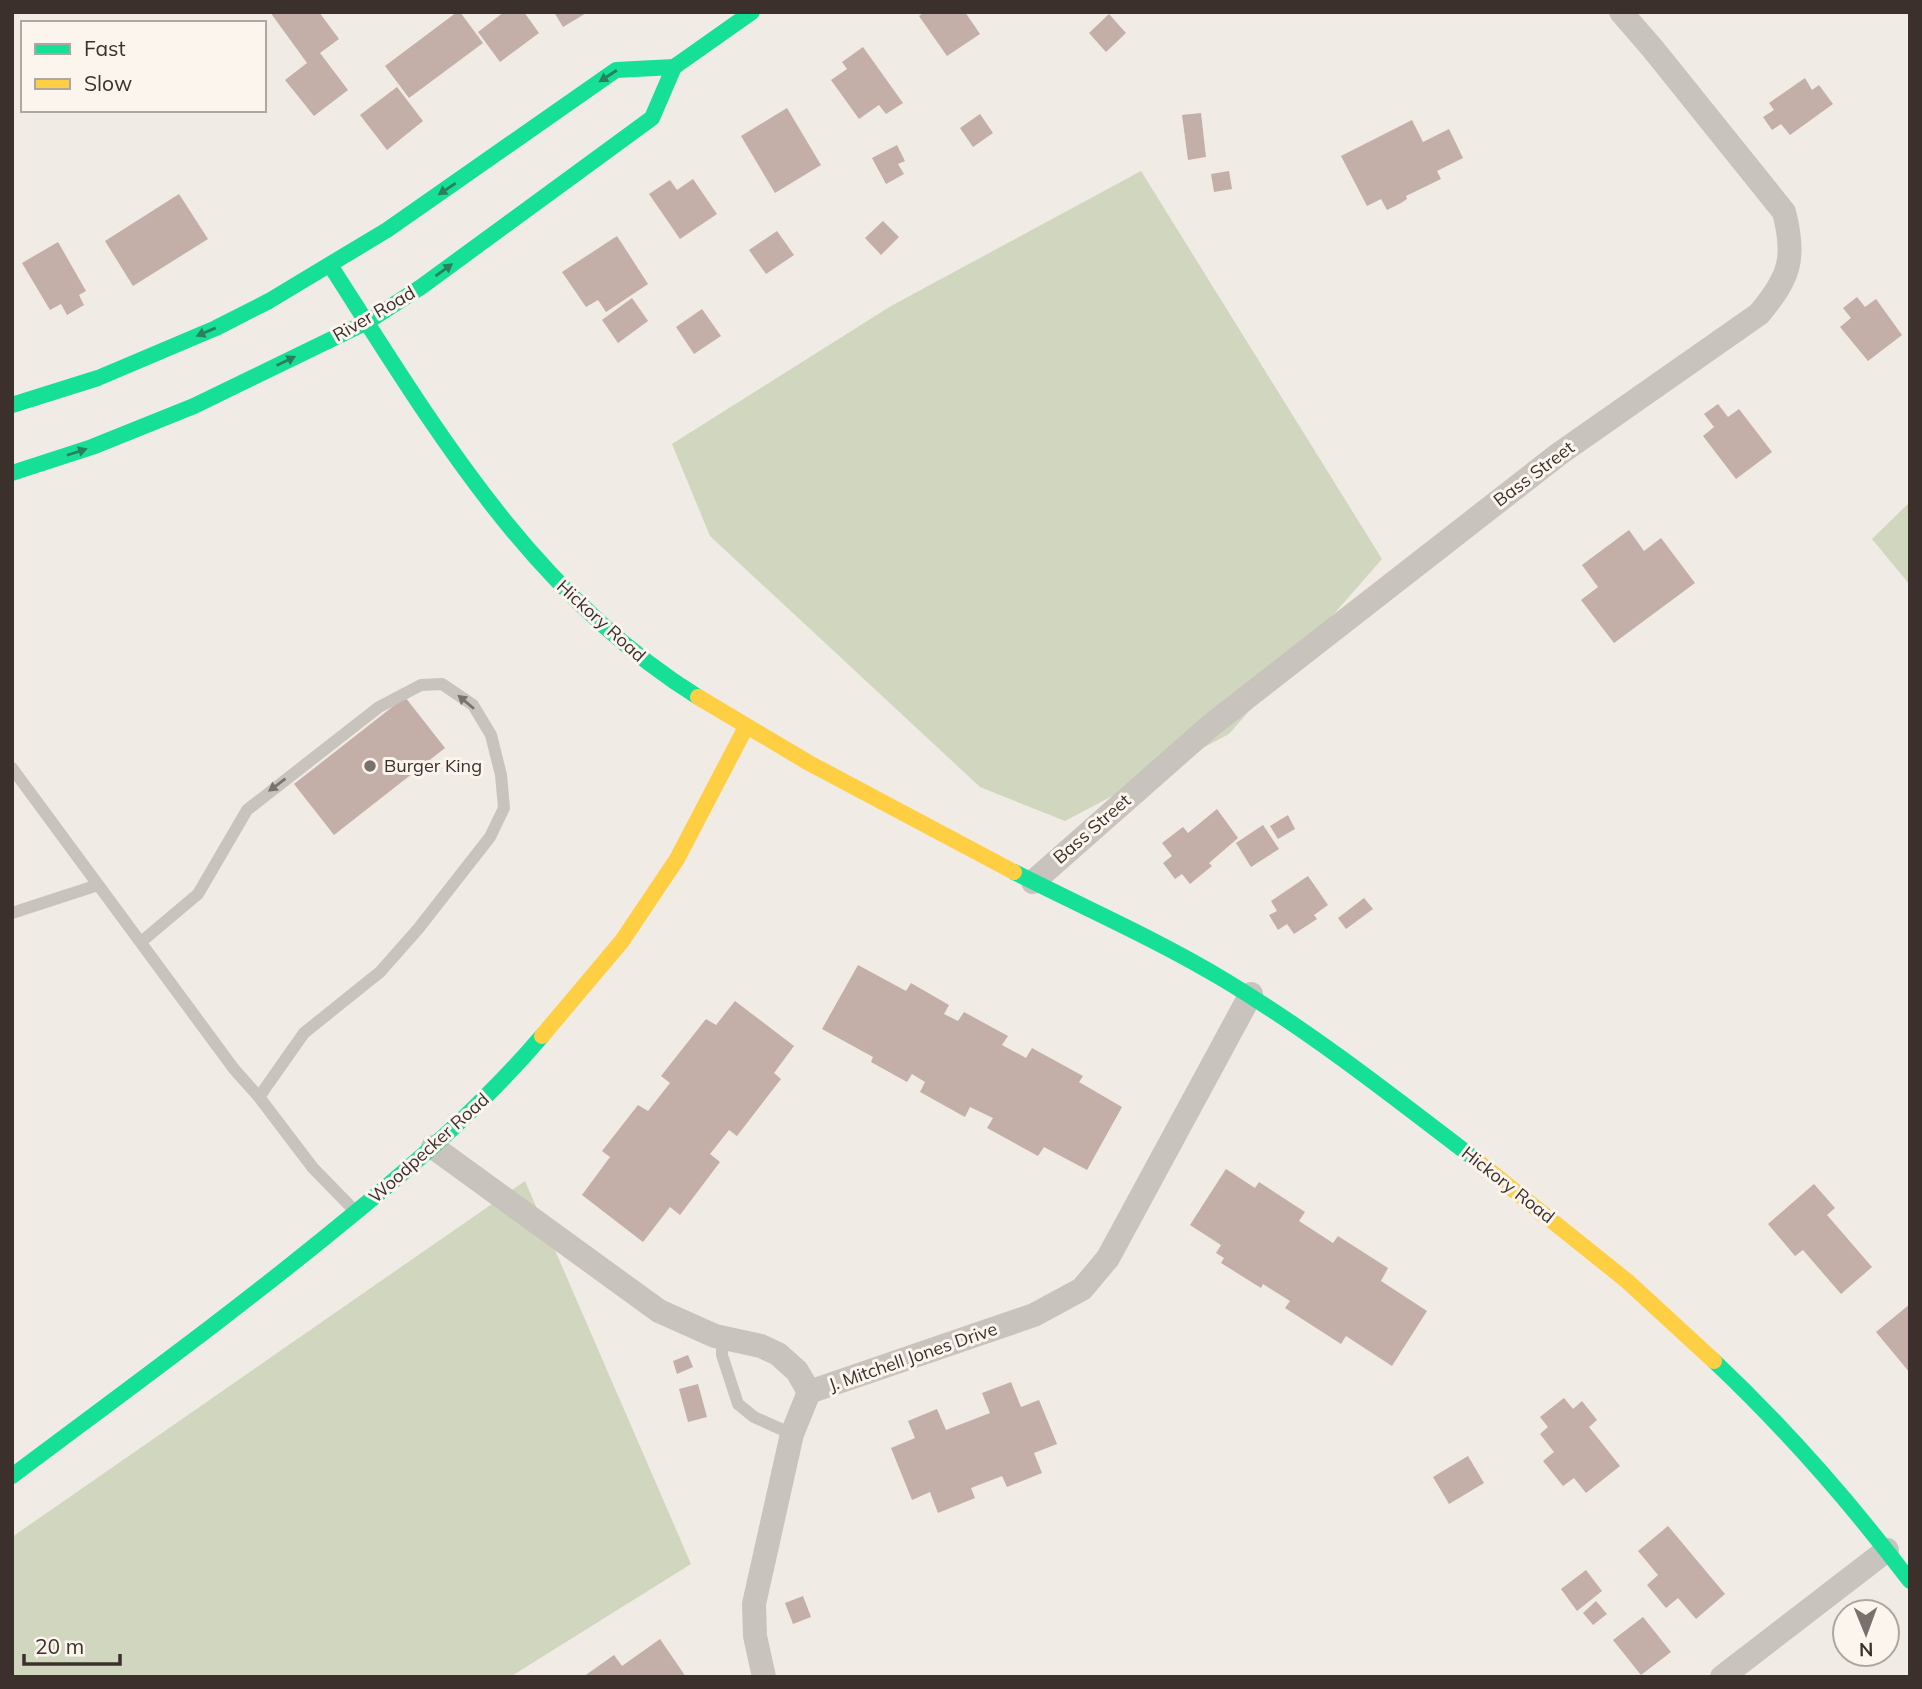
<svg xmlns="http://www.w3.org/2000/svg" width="1922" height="1689" font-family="Mulish,sans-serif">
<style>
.green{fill:#d1d6bf}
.building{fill:#c3afa7}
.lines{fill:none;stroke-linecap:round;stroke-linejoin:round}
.lane{stroke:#c9c3be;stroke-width:12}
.street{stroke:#c9c3be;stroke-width:24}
.fast{stroke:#16e098;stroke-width:16}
.slow{stroke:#ffcf43;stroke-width:16}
.oneway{fill:#2a7f5c}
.oneway2{fill:#7b726d}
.poi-dot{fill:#7a716c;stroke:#fbf5ee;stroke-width:2.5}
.labels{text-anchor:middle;stroke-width:6;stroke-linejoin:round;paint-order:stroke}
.street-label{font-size:18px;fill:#3b302b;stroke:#fbf5ee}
.poi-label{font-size:18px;fill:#3b302b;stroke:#fbf5ee;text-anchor:start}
</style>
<rect width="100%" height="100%" fill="#f0ebe5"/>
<!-- green -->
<g class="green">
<path d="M 1141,171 L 1382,559 L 1229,734 L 1065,821 L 980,787 L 710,536 L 672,444 L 891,306 Z"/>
<path d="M 1910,502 L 1910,585 L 1872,539 Z"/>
<path d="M 525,1181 L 691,1564 L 510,1677 L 12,1677 L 12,1537 Z"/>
</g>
<!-- building -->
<g class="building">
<path d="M 270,12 L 319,12 L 339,39 L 320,53 L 348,90 L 314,116 L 285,80 L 307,63 Z"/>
<path d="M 457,12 L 460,12 L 483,43 L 409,98 L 385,66 Z"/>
<path d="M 504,12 L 524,12 L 539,33 L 500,62 L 478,32 Z"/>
<path d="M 554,12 L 588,12 L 563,27 Z"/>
<path d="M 924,12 L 965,12 L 980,34 L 947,56 L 919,16 Z"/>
<path d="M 1109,14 L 1126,33 L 1106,52 L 1089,33 Z"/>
<path d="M 863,47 L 903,103 L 886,114 L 879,105 L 859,119 L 831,80 L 847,69 L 842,62 Z"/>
<path d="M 1805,78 L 1812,90 L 1819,85 L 1833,104 L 1790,135 L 1781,124 L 1772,130 L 1763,117 L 1774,110 L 1769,103 Z"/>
<path d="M 397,87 L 423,121 L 387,150 L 360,115 Z"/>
<path d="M 787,108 L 821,165 L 775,193 L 741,136 Z"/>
<path d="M 1201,113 L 1206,157 L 1188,160 L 1182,115 Z"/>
<path d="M 980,114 L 993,133 L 973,147 L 960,128 Z"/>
<path d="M 1412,120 L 1423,142 L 1449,129 L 1463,158 L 1437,171 L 1441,179 L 1406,196 L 1407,199 L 1401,203 L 1387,210 L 1381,199 L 1367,206 L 1341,156 Z"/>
<path d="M 897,145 L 905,161 L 898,164 L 904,174 L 886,184 L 872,158 Z"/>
<path d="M 1229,171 L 1232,189 L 1214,192 L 1211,174 Z"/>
<path d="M 693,179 L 717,214 L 680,239 L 649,194 L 670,180 L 677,190 Z"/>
<path d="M 179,194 L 208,239 L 133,286 L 105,241 Z"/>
<path d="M 883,221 L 899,237 L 881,255 L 865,238 Z"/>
<path d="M 777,231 L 794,255 L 766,274 L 749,250 Z"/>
<path d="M 617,236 L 648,284 L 606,312 L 598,300 L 586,307 L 562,272 Z"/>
<path d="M 58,242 L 86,291 L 79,295 L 84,305 L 67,315 L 61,304 L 50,310 L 22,263 Z"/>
<path d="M 1857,297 L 1865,307 L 1876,299 L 1902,335 L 1868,361 L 1840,327 L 1851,318 L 1843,308 Z"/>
<path d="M 632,298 L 648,321 L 618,343 L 602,320 Z"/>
<path d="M 702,309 L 721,336 L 694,354 L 676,327 Z"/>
<path d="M 1718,404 L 1728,417 L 1739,409 L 1772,452 L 1736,479 L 1703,436 L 1714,427 L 1704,414 Z"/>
<path d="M 1629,530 L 1644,551 L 1661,538 L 1695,583 L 1614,643 L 1581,600 L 1598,587 L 1582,565 Z"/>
<path d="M 405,697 L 445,748 L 334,835 L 294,784 Z"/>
<path d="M 1217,809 L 1238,838 L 1209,863 L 1212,866 L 1190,884 L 1182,874 L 1175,879 L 1163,863 L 1172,856 L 1162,843 L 1183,827 L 1188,833 Z"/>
<path d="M 1288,815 L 1295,829 L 1278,839 L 1270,826 Z"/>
<path d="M 1263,825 L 1279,849 L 1251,867 L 1236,843 Z"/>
<path d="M 1308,876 L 1328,905 L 1314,915 L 1317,919 L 1294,934 L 1287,924 L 1278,930 L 1269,915 L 1277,911 L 1271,901 Z"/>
<path d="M 1364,898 L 1373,909 L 1346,929 L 1338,918 Z"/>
<path d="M 858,965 L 906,991 L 911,983 L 949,1005 L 944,1014 L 958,1021 L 964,1012 L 1008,1036 L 1002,1045 L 1026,1058 L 1032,1048 L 1083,1076 L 1079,1082 L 1122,1107 L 1087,1170 L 1044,1147 L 1038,1156 L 987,1128 L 993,1118 L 970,1107 L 965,1117 L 920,1092 L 925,1082 L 912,1074 L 907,1082 L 871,1062 L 873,1057 L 822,1029 Z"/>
<path d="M 735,1001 L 794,1046 L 774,1073 L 781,1079 L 737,1136 L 729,1130 L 710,1154 L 720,1162 L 680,1215 L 670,1207 L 643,1242 L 582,1195 L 610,1157 L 602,1151 L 638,1105 L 648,1111 L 670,1083 L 661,1076 L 706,1019 L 716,1025 Z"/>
<path d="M 1226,1169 L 1255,1188 L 1259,1182 L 1305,1212 L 1299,1221 L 1333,1243 L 1338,1236 L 1388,1268 L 1381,1281 L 1427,1311 L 1392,1366 L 1346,1336 L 1341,1344 L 1285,1308 L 1290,1301 L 1263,1284 L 1261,1288 L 1221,1263 L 1224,1258 L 1216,1253 L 1221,1245 L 1190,1225 Z"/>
<path d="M 1814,1184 L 1835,1208 L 1827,1215 L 1872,1267 L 1841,1294 L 1803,1250 L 1795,1256 L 1768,1224 Z"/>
<path d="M 1910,1304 L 1910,1373 L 1876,1332 Z"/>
<path d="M 688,1355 L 693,1367 L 677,1374 L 673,1361 Z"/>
<path d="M 1011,1382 L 1021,1407 L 1039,1400 L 1057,1444 L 1034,1453 L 1042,1473 L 1007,1487 L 1002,1476 L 971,1488 L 975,1498 L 938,1513 L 930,1492 L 912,1500 L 891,1448 L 915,1438 L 908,1421 L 937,1409 L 946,1430 L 990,1413 L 982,1393 Z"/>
<path d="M 698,1384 L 707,1417 L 688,1422 L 679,1389 Z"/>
<path d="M 1564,1398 L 1573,1409 L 1582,1401 L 1597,1420 L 1589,1427 L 1620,1466 L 1586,1493 L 1574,1478 L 1563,1486 L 1543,1461 L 1554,1452 L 1540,1434 L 1548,1427 L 1540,1417 Z"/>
<path d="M 1468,1456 L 1484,1483 L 1449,1504 L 1433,1477 Z"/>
<path d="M 1668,1526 L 1725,1594 L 1696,1619 L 1678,1598 L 1666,1608 L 1647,1585 L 1658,1575 L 1638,1551 Z"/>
<path d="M 1586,1570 L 1602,1591 L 1577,1611 L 1561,1589 Z"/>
<path d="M 803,1596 L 811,1617 L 793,1624 L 785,1603 Z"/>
<path d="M 1596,1601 L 1607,1614 L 1593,1625 L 1583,1613 Z"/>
<path d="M 1643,1617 L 1671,1652 L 1641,1675 L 1613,1640 Z"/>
<path d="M 660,1639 L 686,1677 L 583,1677 L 614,1655 L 622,1666 Z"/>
</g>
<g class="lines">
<!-- lane -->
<g class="lane">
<path d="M 12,768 L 234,1069 L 259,1097 L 313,1168 L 354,1210"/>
<path d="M 12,913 L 98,885"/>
<path d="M 141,942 L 198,894 L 247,810 L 379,707 L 421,685 L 442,684 L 473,705 L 491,735 L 501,775 L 504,808 L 490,837 L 418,929 L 380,972 L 304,1033 L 259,1097"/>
<path d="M 722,1338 L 722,1355 L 738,1404 L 754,1417 L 792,1434"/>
</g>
<!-- street -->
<g class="street">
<path d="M 1033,882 L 1210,726 L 1559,454 L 1759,314 C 1790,277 1796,258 1784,212 L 1653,49 L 1621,12"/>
<path d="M 433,1147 L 659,1311 L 715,1336 L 761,1346 L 778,1354 L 797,1371 L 809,1392 L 1034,1315 L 1082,1289 L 1108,1258 L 1251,994"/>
<path d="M 764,1677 L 755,1636 L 754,1604 L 792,1434 L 809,1392"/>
<path d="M 1722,1677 L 1887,1550"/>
</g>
<!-- fast -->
<g class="fast">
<path d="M 330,265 C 434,427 530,592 698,697"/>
<path d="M 12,405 L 98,378 L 216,328 L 269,301 L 387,230 L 616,70 L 674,67"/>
<path d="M 12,473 L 92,447 L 194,406 L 367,322 L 421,287 L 652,118 L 674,67 L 752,12"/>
<path d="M 1014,872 C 1085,908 1158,940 1226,981 C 1314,1034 1395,1098 1476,1160"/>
<path d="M 1714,1361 C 1786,1429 1850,1502 1910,1581"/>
<path d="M 12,1476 C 124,1392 237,1310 345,1221 C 415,1164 483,1105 542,1036"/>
</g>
<!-- slow -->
<g class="slow">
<path d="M 698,697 L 809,763 L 1014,872"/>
<path d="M 542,1036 L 622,941 L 677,859 L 746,727"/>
<path d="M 1476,1160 L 1627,1281 L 1714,1361"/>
</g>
</g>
<!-- one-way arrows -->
<defs><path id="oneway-solid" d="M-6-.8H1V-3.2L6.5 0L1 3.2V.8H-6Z" transform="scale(1.75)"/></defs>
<g class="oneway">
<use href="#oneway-solid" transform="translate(608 76) rotate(147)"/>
<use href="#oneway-solid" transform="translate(447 189) rotate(146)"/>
<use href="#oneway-solid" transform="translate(444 270) rotate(-36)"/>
<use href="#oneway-solid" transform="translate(206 332) rotate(157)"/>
<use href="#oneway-solid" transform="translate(286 361) rotate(-26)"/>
<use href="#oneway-solid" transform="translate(77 452) rotate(-18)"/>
</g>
<g class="oneway2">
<use href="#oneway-solid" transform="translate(466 702) rotate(-140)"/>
<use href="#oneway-solid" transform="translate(277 785) rotate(143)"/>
</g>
<!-- markers -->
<circle class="poi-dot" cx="370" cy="766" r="7"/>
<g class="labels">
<!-- street labels -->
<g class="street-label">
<text transform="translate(374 314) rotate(-30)" y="6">River Road</text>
<text transform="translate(1534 474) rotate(-37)" y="6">Bass Street</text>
<text transform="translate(601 621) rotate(42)" y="6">Hickory Road</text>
<text transform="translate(1092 829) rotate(-41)" y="6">Bass Street</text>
<text transform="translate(429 1148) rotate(-42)" y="6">Woodpecker Road</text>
<text transform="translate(1508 1185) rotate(38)" y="6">Hickory Road</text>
<text transform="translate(913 1357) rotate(-19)" y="6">J. Mitchell Jones Drive</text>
</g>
<!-- poi labels -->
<g class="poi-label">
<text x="384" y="772">Burger King</text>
</g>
</g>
<!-- border -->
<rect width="1922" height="1689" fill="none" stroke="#3b302b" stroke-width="28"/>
<!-- legend -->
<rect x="21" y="21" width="245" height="91" fill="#fbf5ee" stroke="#aea6a0" stroke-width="2"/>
<rect x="35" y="44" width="35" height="10" fill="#16e098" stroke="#aea6a0" stroke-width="2"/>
<text x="84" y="56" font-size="21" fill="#3b302b">Fast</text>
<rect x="35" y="79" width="35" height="10" fill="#ffcf43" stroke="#aea6a0" stroke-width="2"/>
<text x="84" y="91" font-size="21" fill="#3b302b">Slow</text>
<!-- north arrow -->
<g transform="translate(1866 1633) rotate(179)"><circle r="33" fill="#fbf5ee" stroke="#aea6a0" stroke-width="2"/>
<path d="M0-5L12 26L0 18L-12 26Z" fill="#7a716c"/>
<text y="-10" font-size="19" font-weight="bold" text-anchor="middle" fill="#3b302b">N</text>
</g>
<!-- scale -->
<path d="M24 1654v10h96v-10" fill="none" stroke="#3b302b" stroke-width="3.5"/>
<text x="35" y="1654" font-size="21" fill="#3b302b" stroke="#fbf5ee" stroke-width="5" paint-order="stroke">20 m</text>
</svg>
